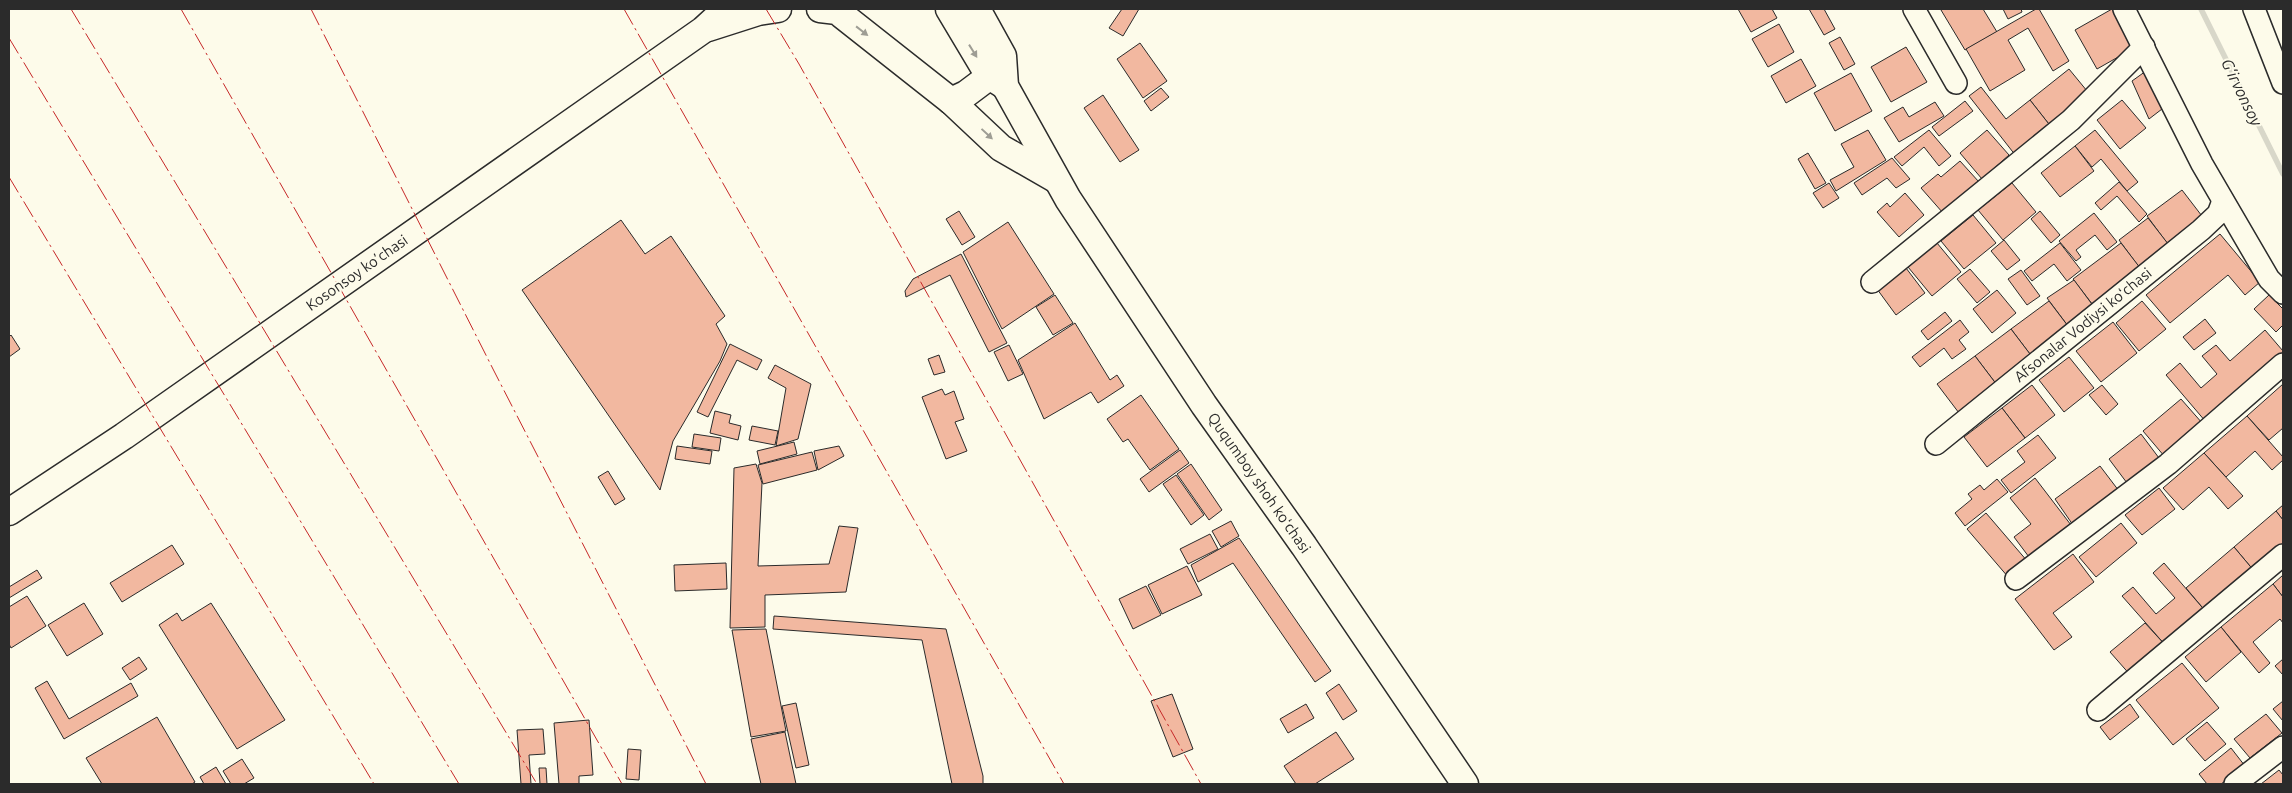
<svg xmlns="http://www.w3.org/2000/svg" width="2292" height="793" font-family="Ubuntu,sans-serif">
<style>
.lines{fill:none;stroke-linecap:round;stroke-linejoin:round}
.stream{stroke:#d8d7c9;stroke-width:5.5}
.building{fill:#f2b8a0;stroke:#2b2b2b}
.minor-casing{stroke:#2b2b2b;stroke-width:24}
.major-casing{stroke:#2b2b2b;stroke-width:29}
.minor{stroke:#fdfbea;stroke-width:21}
.major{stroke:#fdfbea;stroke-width:26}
.power{stroke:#c62828;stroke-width:1;stroke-dasharray:18 4 2.5 4;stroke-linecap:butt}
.oneway{fill:#9e9d94}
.labels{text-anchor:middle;stroke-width:4;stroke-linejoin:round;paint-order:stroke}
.street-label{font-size:15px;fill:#2b2b2b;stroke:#fdfbea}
.water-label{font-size:16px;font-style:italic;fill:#2b2b2b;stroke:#fdfbea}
</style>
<rect width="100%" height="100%" fill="#fdfbea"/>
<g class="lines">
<!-- stream -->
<path class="stream" d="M 2201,9 L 2283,174"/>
</g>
<!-- building -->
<g class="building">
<path d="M 1122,9 L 1139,9 L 1123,36 L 1109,28 Z"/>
<path d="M 1738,9 L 1772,9 L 1777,18 L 1751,32 Z"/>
<path d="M 1809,9 L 1824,9 L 1835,29 L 1824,35 Z"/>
<path d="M 1943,9 L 1983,9 L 1997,32 L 1965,50 L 1941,10 Z"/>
<path d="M 2003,9 L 2021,9 L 2022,12 L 2008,19 Z"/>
<path d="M 2036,9 L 2039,9 L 2069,61 L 2053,71 L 2028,28 L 2008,40 L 2025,70 L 1990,91 L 1966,49 Z"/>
<path d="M 2112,9 L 2134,48 L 2097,69 L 2075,30 Z"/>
<path d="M 1779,24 L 1794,52 L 1768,67 L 1752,39 Z"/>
<path d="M 1840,37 L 1855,64 L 1844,70 L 1829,43 Z"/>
<path d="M 1140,43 L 1167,81 L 1143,98 L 1117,59 Z"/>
<path d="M 1906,47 L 1927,82 L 1891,102 L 1871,67 Z"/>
<path d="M 1801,59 L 1816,86 L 1786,103 L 1771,76 Z"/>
<path d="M 2069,69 L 2092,97 L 2052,128 L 2030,100 Z"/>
<path d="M 2146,71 L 2162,109 L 2149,119 L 2132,81 Z"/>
<path d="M 1851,73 L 1872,111 L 1835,131 L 1814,93 Z"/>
<path d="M 1981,87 L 2006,119 L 2030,100 L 2052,128 L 2016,156 L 1969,96 Z"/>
<path d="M 1161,88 L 1169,97 L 1151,111 L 1144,101 Z"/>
<path d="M 1103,95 L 1139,150 L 1120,162 L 1084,108 Z"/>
<path d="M 2122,100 L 2146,128 L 2120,149 L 2097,120 Z"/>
<path d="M 1965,101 L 1973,111 L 1939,136 L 1932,127 Z"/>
<path d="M 1935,102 L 1944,116 L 1899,142 L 1884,118 L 1903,107 L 1909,117 Z"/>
<path d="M 1868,130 L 1886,160 L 1836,191 L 1830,180 L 1854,167 L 1841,144 Z"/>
<path d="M 1929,130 L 1951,156 L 1939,166 L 1924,147 L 1902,166 L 1894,157 Z"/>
<path d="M 1987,130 L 2009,155 L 1982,179 L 1960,153 Z"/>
<path d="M 2095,130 L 2138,182 L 2127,191 L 2101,159 L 2092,167 L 2075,146 Z"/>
<path d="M 2075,146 L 2094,171 L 2060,197 L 2041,173 Z"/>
<path d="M 1808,153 L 1826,183 L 1815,189 L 1798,159 Z"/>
<path d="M 1892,158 L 1910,179 L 1896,188 L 1887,178 L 1862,195 L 1854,183 Z"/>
<path d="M 1960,161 L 1979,182 L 1943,213 L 1921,188 L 1938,174 L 1941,177 Z"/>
<path d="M 2119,182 L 2147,214 L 2139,222 L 2117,196 L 2101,210 L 2095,203 Z"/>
<path d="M 1829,183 L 1839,198 L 1823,208 L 1813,193 Z"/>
<path d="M 2012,183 L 2036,212 L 2003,240 L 1978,210 Z"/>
<path d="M 2182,190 L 2205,220 L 2170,247 L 2147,216 Z"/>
<path d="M 1905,193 L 1924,215 L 1899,237 L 1877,212 L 1887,203 L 1890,207 Z"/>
<path d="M 959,211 L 975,237 L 962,245 L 946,219 Z"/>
<path d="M 2040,211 L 2060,235 L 2051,243 L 2031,219 Z"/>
<path d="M 2094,213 L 2117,242 L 2107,250 L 2095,235 L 2076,250 L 2081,257 L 2076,261 L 2059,241 Z"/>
<path d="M 1973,215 L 1996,243 L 1964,269 L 1941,241 Z"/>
<path d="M 2148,218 L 2172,249 L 2142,271 L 2119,240 Z"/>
<path d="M 621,220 L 645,254 L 671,236 L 725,316 L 716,324 L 727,344 L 720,361 L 673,441 L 660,490 L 522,290 Z"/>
<path d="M 1008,222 L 1054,294 L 1002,329 L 963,252 Z"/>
<path d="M 2220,234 L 2260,282 L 2245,295 L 2228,275 L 2170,323 L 2146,295 Z"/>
<path d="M 2004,240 L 2020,260 L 2007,270 L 1991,251 Z"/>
<path d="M 1937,243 L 1961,272 L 1932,296 L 1908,267 Z"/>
<path d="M 2060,243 L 2081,270 L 2067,281 L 2054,264 L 2032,281 L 2024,271 Z"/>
<path d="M 2121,243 L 2144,273 L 2096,309 L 2073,279 Z"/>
<path d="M 961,254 L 1007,343 L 989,352 L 950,275 L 906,297 L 905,291 L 913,279 Z"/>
<path d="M 1906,268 L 1925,293 L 1896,315 L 1877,289 Z"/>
<path d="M 1970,269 L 1990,292 L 1977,303 L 1957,279 Z"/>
<path d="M 2021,270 L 2040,296 L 2027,305 L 2008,279 Z"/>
<path d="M 2074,280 L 2097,311 L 2071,330 L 2047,298 Z"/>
<path d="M 1997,290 L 2016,313 L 1992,333 L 1973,309 Z"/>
<path d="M 1055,295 L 1073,323 L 1053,335 L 1036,307 Z"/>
<path d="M 2269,295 L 2283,309 L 2283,325 L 2276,332 L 2254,309 Z"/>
<path d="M 2049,301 L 2071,330 L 2033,358 L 2011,329 Z"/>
<path d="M 2142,301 L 2166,329 L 2139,351 L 2116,323 Z"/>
<path d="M 1945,312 L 1952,321 L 1928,340 L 1921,331 Z"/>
<path d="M 2205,319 L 2216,333 L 2194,350 L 2183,337 Z"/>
<path d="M 1960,320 L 1969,332 L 1959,340 L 1966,349 L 1952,359 L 1944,348 L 1920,367 L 1912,357 Z"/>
<path d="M 2113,322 L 2137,353 L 2101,382 L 2076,351 Z"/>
<path d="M 1075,323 L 1110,380 L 1117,375 L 1124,386 L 1098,403 L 1091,392 L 1044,419 L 1018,360 Z"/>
<path d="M 2011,329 L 2033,358 L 1997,385 L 1975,356 Z"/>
<path d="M 2265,330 L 2283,351 L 2283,356 L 2206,422 L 2166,375 L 2180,363 L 2201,388 L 2217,374 L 2202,356 L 2216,345 L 2230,361 Z"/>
<path d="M 11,335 L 20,349 L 9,357 L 9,337 Z"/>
<path d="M 730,344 L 762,360 L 757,370 L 737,360 L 708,417 L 697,412 Z"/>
<path d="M 1009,345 L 1023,374 L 1008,381 L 994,352 Z"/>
<path d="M 939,355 L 945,372 L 934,375 L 928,359 Z"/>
<path d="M 1975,356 L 1997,385 L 1959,413 L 1937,384 Z"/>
<path d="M 2069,357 L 2094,388 L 2064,412 L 2039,380 Z"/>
<path d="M 775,365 L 811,384 L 798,439 L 776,446 L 786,388 L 768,378 Z"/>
<path d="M 2283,384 L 2283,428 L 2269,440 L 2247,416 Z"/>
<path d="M 2032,385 L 2055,415 L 2025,438 L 2002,408 Z"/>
<path d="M 2102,385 L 2118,404 L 2106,415 L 2089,395 Z"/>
<path d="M 942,389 L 945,395 L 954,391 L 964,419 L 955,422 L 967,451 L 946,459 L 922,397 Z"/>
<path d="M 1141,395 L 1179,449 L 1150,470 L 1128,439 L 1123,442 L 1107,419 Z"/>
<path d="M 2181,399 L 2203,424 L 2165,457 L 2143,431 Z"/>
<path d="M 2002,408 L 2025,438 L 1987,467 L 1964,437 Z"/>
<path d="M 715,411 L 731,415 L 729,423 L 741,426 L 738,440 L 710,433 Z"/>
<path d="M 2247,416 L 2283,457 L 2283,460 L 2272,470 L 2255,451 L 2226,477 L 2204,453 Z"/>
<path d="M 752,426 L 778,431 L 775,445 L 749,440 Z"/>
<path d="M 694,434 L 721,438 L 719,451 L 692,447 Z"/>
<path d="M 2141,434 L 2159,458 L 2127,483 L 2109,459 Z"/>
<path d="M 2038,435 L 2056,458 L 2011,493 L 2001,480 L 2025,462 L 2017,451 Z"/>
<path d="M 794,442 L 797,454 L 760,464 L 757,451 Z"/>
<path d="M 677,446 L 712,451 L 710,464 L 675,459 Z"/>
<path d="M 839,446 L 844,456 L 818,470 L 814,451 Z"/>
<path d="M 1180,450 L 1189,463 L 1149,492 L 1140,479 Z"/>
<path d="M 812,452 L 817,470 L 763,484 L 758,465 Z"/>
<path d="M 2204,453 L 2243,496 L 2228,509 L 2209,487 L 2183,510 L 2163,488 Z"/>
<path d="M 756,464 L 762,483 L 758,566 L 829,564 L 839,526 L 858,528 L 846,592 L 765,595 L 765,627 L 730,628 L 734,468 Z"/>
<path d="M 1191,464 L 1222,510 L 1209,520 L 1177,474 Z"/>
<path d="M 2100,466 L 2119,491 L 2073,525 L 2055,499 Z"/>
<path d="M 608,471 L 625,499 L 615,505 L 598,477 Z"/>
<path d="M 1176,475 L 1204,515 L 1191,525 L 1163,484 Z"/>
<path d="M 2035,478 L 2071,525 L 2029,557 L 2014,537 L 2031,524 L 2010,498 Z"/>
<path d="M 1997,479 L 2008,492 L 1965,526 L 1955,513 L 1972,499 L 1968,494 L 1980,485 L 1984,490 Z"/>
<path d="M 2159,488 L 2175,509 L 2142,535 L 2125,515 Z"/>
<path d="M 2283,505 L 2283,520 L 2276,511 Z"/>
<path d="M 2276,511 L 2283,520 L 2283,548 L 2255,572 L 2234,547 Z"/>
<path d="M 1986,513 L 2028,562 L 2009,578 L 1967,529 Z"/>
<path d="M 1231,521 L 1239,536 L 1221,547 L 1212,531 Z"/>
<path d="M 2121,523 L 2137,543 L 2096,577 L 2079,557 Z"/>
<path d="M 1210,534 L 1218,549 L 1188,564 L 1180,549 Z"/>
<path d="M 1239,538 L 1331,671 L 1315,682 L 1233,563 L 1198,582 L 1191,565 Z"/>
<path d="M 172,545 L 184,564 L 122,602 L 110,583 Z"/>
<path d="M 2234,547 L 2255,572 L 2207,613 L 2186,588 Z"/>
<path d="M 2073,554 L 2094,582 L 2053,613 L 2072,637 L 2054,650 L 2015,599 Z"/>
<path d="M 726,563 L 727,589 L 675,591 L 674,565 Z"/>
<path d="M 2164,563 L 2207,613 L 2167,647 L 2122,596 L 2133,587 L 2156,614 L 2175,598 L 2153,573 Z"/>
<path d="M 1187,566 L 1202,595 L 1162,614 L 1148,585 Z"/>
<path d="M 37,570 L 42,578 L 9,598 L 9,587 Z"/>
<path d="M 2283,575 L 2283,597 L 2273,584 Z"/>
<path d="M 2273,584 L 2283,597 L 2283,623 L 2280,619 L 2253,642 L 2270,663 L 2259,673 L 2221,627 Z"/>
<path d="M 1146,586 L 1161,615 L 1133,629 L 1119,599 Z"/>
<path d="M 27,596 L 46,626 L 11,648 L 9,644 L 9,607 Z"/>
<path d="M 84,603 L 103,634 L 67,656 L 48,625 Z"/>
<path d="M 211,603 L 285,720 L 237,749 L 159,625 L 177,613 L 182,621 Z"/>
<path d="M 774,616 L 946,629 L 983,776 L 983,784 L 952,784 L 922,640 L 773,629 Z"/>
<path d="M 2145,623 L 2167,647 L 2132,677 L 2110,652 Z"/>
<path d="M 2221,627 L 2241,652 L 2206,682 L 2185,657 Z"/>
<path d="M 766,629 L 786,731 L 751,737 L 732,630 Z"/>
<path d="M 139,657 L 147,669 L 130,680 L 122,668 Z"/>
<path d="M 2283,659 L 2283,675 L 2275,666 Z"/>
<path d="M 2182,663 L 2219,708 L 2173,745 L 2136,700 Z"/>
<path d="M 47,681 L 69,719 L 131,683 L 138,696 L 64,739 L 35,688 Z"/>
<path d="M 1339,684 L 1357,711 L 1343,720 L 1326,693 Z"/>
<path d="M 1172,694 L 1193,749 L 1173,757 L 1151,701 Z"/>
<path d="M 2283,701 L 2283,721 L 2273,709 Z"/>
<path d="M 796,703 L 809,765 L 796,768 L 782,706 Z"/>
<path d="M 1306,704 L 1314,718 L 1288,733 L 1280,719 Z"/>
<path d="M 2130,704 L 2139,717 L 2110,740 L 2100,727 Z"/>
<path d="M 2266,714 L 2282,733 L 2250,758 L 2234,739 Z"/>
<path d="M 157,717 L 195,782 L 192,784 L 102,784 L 86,758 Z"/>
<path d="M 589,720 L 593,775 L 579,776 L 579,784 L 559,784 L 554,723 Z"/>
<path d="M 2207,722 L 2226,744 L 2205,761 L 2186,739 Z"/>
<path d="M 543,729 L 545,754 L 529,755 L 531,784 L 521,784 L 517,730 Z"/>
<path d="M 785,732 L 796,784 L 761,784 L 751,739 Z"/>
<path d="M 1336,732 L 1354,759 L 1315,784 L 1296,784 L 1284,766 Z"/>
<path d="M 2231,748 L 2245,766 L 2221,784 L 2207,784 L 2199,774 Z"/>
<path d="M 628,749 L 641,750 L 639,780 L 626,779 Z"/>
<path d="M 242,759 L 254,778 L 244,784 L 231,784 L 223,771 Z"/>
<path d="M 216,767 L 226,784 L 204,784 L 200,777 Z"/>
<path d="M 539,768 L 546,768 L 547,784 L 540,784 Z"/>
<path d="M 2279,770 L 2283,775 L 2283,784 L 2261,784 Z"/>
</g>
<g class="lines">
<!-- minor casing -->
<g class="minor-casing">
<g id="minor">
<path d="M 1914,9 L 1956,83"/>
<path d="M 2124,9 L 2202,164 L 2269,279 L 2283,293"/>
<path d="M 2254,9 L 2283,83"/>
<path d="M 1872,282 L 2071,120 L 2144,47"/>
<path d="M 1936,444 L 2201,230 L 2218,214 L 2223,201"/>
<path d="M 2016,579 L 2168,464 L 2283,364"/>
<path d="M 2098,710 L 2283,555"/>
<path d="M 2235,784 L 2283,747"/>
</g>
</g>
<!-- major casing -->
<g class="major-casing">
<g id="major">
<path d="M 820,9 L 837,11 L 951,101 L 1001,148 L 1055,179"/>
<path d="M 949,9 L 989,76 L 1005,86"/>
<path d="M 977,9 L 1003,56 L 1005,86 L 1068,199 L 1204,405 L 1304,546 L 1465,784"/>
<path d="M 708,28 L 758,12 L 778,9"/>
<path d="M 951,101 L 966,94 L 1002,67"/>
<path d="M 9,512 L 124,436 L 703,30 L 726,9"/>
</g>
</g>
<!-- minor -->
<use href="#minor" class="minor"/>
<!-- major -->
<use href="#major" class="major"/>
<!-- power -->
<g class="power">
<path d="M 71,9 L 537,784"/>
<path d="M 181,9 L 622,784"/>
<path d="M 311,9 L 494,371 L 706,784"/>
<path d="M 624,9 L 1064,784"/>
<path d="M 766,9 L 799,64 L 1201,784"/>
<path d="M 9,38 L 459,784"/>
<path d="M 9,177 L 374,784"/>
</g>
</g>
<!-- one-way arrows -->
<defs><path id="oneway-solid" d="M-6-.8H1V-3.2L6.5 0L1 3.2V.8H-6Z" transform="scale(1.25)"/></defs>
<g class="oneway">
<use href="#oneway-solid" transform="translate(862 31) rotate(38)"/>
<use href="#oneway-solid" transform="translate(973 51) rotate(58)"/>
<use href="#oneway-solid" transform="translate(987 134) rotate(43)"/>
</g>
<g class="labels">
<!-- street labels -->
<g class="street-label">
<text transform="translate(357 273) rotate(-35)" y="5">Kosonsoy ko’chasi</text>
<text transform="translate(2083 325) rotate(-39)" y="5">Afsonalar Vodiysi koʻchasi</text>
<text transform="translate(1259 483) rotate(55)" y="5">Ququmboy shoh koʻchasi</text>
</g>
<!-- water labels -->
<g class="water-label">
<text transform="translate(2242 92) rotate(64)" y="6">G‘irvonsoy</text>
</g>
</g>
<!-- border -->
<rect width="2292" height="793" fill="none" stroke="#2b2b2b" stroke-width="20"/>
</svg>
